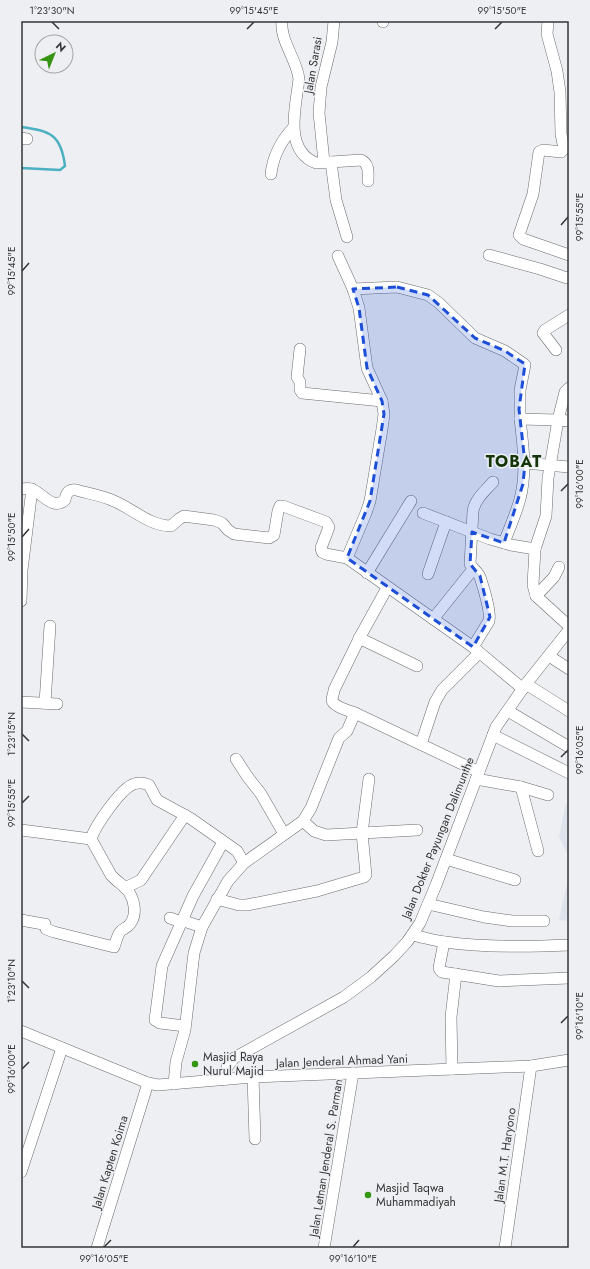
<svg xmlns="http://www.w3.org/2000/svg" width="590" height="1269" font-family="Jost,sans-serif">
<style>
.built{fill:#dee3ec}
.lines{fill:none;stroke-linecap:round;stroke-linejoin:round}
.stream{stroke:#4cb0c3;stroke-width:2.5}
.minor-casing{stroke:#6a6b6e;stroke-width:12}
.minor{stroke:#fff;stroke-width:11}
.marked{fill:#1d4ed8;fill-opacity:0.2;stroke:#1d4ed8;stroke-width:3;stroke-dasharray:8 5;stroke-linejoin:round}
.ticks{fill:none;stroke:#353637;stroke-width:1.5}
.poi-dot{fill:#359412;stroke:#eeeff2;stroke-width:1.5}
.labels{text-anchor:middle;stroke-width:3;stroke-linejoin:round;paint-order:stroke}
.street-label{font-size:12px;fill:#353637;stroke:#eeeff2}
.poi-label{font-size:12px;fill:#353637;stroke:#eeeff2;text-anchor:start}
.district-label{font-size:16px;font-weight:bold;letter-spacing:1px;fill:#133509;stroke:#eeeff2}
.neatline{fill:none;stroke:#353637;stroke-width:1.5}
.ticks-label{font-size:10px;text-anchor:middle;fill:#353637}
</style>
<rect width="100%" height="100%" fill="#eeeff2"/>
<!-- built -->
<g class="built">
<path d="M 566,803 L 569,804 L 569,857 L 559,837 Z"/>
<path d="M 569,875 L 569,921 L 559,920 Z"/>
</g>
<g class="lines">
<!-- stream -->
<path class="stream" d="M 21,127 C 50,131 61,134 65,166 L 60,170 L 21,168"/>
<!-- minor casing -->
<g class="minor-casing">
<g id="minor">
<path d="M 282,21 C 280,41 297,60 299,79 C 296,106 283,150 316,163 L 361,160 C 370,164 368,174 368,181"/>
<path d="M 548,21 L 547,34 L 557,71 L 560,92 L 561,134 L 564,149 L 561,152 L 543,150 L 539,152 L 533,194 L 519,235 L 523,239 L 569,255"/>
<path d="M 383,22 L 383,21"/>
<path d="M 21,138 L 27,139"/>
<path d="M 324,162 L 319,113 L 321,87 L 332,42 L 334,21"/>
<path d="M 331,162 L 336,200 L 347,237"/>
<path d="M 271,174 C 273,156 281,141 293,128"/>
<path d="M 489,255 L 540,269 L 567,278 L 569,277"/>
<path d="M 338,256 L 353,289 L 359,308 L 367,368 L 382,401 L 384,414 L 382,429 L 370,501 L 366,513 L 347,558 L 473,647 L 523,689"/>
<path d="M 353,289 L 397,287 L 428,295 L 439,303 L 475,338 L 505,351 L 524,364 L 525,365 L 520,390 L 520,419"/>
<path d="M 300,349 L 297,377 L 300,382 L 300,390 L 302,393 L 382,401"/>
<path d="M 556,350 L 543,333 L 545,330 L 569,315"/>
<path d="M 569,421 L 558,420 L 548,478 L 546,516 L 535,549 L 533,585 L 536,596 L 569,626"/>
<path d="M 525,463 L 569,467"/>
<path d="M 21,489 C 24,489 28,488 31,489 C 42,492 52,511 65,500 C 66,493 69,489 76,490 C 87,493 99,495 109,499 C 130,506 148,526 171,526 L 179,519 L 184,516 L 191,517 L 214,520 L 222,523 L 228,530 L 234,534 L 269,538 L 274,535 L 278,511 L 280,506 L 283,506 L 326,522 L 329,527 L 321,548 L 322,552 L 326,554 L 347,558"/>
<path d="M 423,513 L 490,539 L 511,545 L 535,549"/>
<path d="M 504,543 C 509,529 516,514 520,499 C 527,473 523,445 520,419 L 558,420 L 565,392 L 569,388"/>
<path d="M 367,573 L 411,501"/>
<path d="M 428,574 L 446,522"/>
<path d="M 536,596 L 554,577 L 559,567"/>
<path d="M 21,601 L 22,570 L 32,489"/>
<path d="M 433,619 L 470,573"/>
<path d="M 359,638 L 417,666"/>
<path d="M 473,647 L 489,621 C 491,612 483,586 480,577 C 478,572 472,568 470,564 L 473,511 C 475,499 485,491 493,482"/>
<path d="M 549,656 L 569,669"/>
<path d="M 526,684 L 569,711"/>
<path d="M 21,702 L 57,704"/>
<path d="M 45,703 L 50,626"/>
<path d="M 508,711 L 569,747"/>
<path d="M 355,713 C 350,711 332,706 332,700 C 332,697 334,693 334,690 L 361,635 L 387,588"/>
<path d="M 493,735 L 569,773"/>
<path d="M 421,744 L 435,702 L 442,690 L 479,653"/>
<path d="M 236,759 L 247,776 L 261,794 L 284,834"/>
<path d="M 476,779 L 521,787 L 548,795"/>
<path d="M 521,787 L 538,851"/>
<path d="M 303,821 L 314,831 L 326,835 L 417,830"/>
<path d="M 21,830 L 91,839"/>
<path d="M 446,859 L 515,880"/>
<path d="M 125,888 L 141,880 L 185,815"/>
<path d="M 217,899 L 239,905 L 247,905 L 317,891 L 364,877 L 366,875 L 362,833 L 369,779"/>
<path d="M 428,904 L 484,917 L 512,921 L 544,921"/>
<path d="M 170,918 L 181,922"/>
<path d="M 21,920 L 43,924 L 45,924 L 46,929 L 54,932 L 114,947 C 116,942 117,936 120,932 C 122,929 127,928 130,924 C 137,915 135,902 129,892 C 125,886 117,882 111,875 L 91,839 C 95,826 121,788 134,784 C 138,782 145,783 149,785 L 157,800 L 190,818 L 237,851 L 244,863"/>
<path d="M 181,920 L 202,927"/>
<path d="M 412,935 C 423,937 434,941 445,942 C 486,948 528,947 569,945"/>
<path d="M 444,942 L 439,968 L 440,970 L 442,972 L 499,981 L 569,978"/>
<path d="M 185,1026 L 160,1023 L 155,1020 L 162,966 L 193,896 L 223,842"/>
<path d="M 21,1031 L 148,1083 L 158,1085 L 253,1077 L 531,1066 L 569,1060"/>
<path d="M 452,1069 L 451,1017 L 456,974"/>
<path d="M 253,1077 L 255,1139"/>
<path d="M 224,1080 L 227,1067 L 234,1058 L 344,997 L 371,977 L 394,956 L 407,942 L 420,923 L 436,885 L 496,727 L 526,684 L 569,630"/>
<path d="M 174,1084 L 176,1062 L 185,1030 L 194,953 L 202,927 L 228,881 L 244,863 L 303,821 L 311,808 L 339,738 L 347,731 L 355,713 L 479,772"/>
<path d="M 21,1172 L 62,1048"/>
<path d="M 97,1248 L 148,1083"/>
<path d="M 324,1248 L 353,1073"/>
<path d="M 505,1248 L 531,1066"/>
</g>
</g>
<!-- minor -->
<use href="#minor" class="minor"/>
</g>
<!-- marked area -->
<path class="marked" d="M 397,287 L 428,295 L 475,338 L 505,351 L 525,364 L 519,409 L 525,463 L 523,484 L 504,543 L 472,532 L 470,564 L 480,576 L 490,617 L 473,647 L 347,558 L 370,501 L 384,414 L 382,401 L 367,368 L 359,308 L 353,289 Z"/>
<!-- ticks -->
<path class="ticks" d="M 52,22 L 59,29M 247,29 L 254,22M 495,29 L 502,22M 561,225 L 568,217M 22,271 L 29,263M 561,491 L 568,484M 22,537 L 29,529M 22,734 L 29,741M 561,757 L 568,750M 22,803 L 29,796M 22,981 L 29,988M 561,1023 L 568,1016M 22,1069 L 29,1062M 104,1247 L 111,1240M 353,1247 L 359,1240"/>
<!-- markers -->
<g class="poi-dot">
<circle cx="195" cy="1064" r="4"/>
<circle cx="368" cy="1195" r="4"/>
</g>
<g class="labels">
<!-- street labels -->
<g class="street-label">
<text transform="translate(313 65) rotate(-80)" y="4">Jalan Sarasi</text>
<text transform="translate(438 838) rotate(-68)" y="4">Jalan Dokter Payungan Dalimunthe</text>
<text transform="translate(342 1061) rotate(-2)" y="4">Jalan Jenderal Ahmad Yani</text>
<text transform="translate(505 1155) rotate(-82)" y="4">Jalan M.T. Haryono</text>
<text transform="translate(326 1158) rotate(-81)" y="4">Jalan Letnan Jenderal S. Parman</text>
<text transform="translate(110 1162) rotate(-73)" y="4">Jalan Kapten Koima</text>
</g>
<!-- poi labels -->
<g class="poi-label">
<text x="203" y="1061">Masjid Raya<tspan x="203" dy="14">Nurul Majid</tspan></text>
<text x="376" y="1192">Masjid Taqwa<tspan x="376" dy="14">Muhammadiyah</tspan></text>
</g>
<!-- district labels -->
<g class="district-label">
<text x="514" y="467">TOBAT</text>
</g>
</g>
<!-- border -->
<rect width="590" height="1269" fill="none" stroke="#eeeff2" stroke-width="44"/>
<!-- north arrow -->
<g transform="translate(54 54) rotate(43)"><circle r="19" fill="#eeeff2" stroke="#a4a5a7"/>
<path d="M0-3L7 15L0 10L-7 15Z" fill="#359412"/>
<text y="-6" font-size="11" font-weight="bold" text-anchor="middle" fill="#353637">N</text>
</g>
<rect x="22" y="22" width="546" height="1225" class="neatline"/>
<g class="ticks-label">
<text x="52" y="14">1°23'30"N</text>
<text x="254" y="14">99°15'45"E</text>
<text x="502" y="14">99°15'50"E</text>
<text transform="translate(579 217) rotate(-90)" y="4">99°15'55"E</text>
<text transform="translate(11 271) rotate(-90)" y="4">99°15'45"E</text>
<text transform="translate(579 484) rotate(-90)" y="4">99°16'00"E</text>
<text transform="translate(11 537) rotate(-90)" y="4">99°15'50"E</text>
<text transform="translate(11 734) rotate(-90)" y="4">1°23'15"N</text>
<text transform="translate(579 750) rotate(-90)" y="4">99°16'05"E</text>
<text transform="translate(11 803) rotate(-90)" y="4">99°15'55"E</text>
<text transform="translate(11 981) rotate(-90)" y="4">1°23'10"N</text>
<text transform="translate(579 1016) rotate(-90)" y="4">99°16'10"E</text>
<text transform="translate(11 1069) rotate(-90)" y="4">99°16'00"E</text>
<text x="104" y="1262">99°16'05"E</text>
<text x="353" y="1262">99°16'10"E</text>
</g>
</svg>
